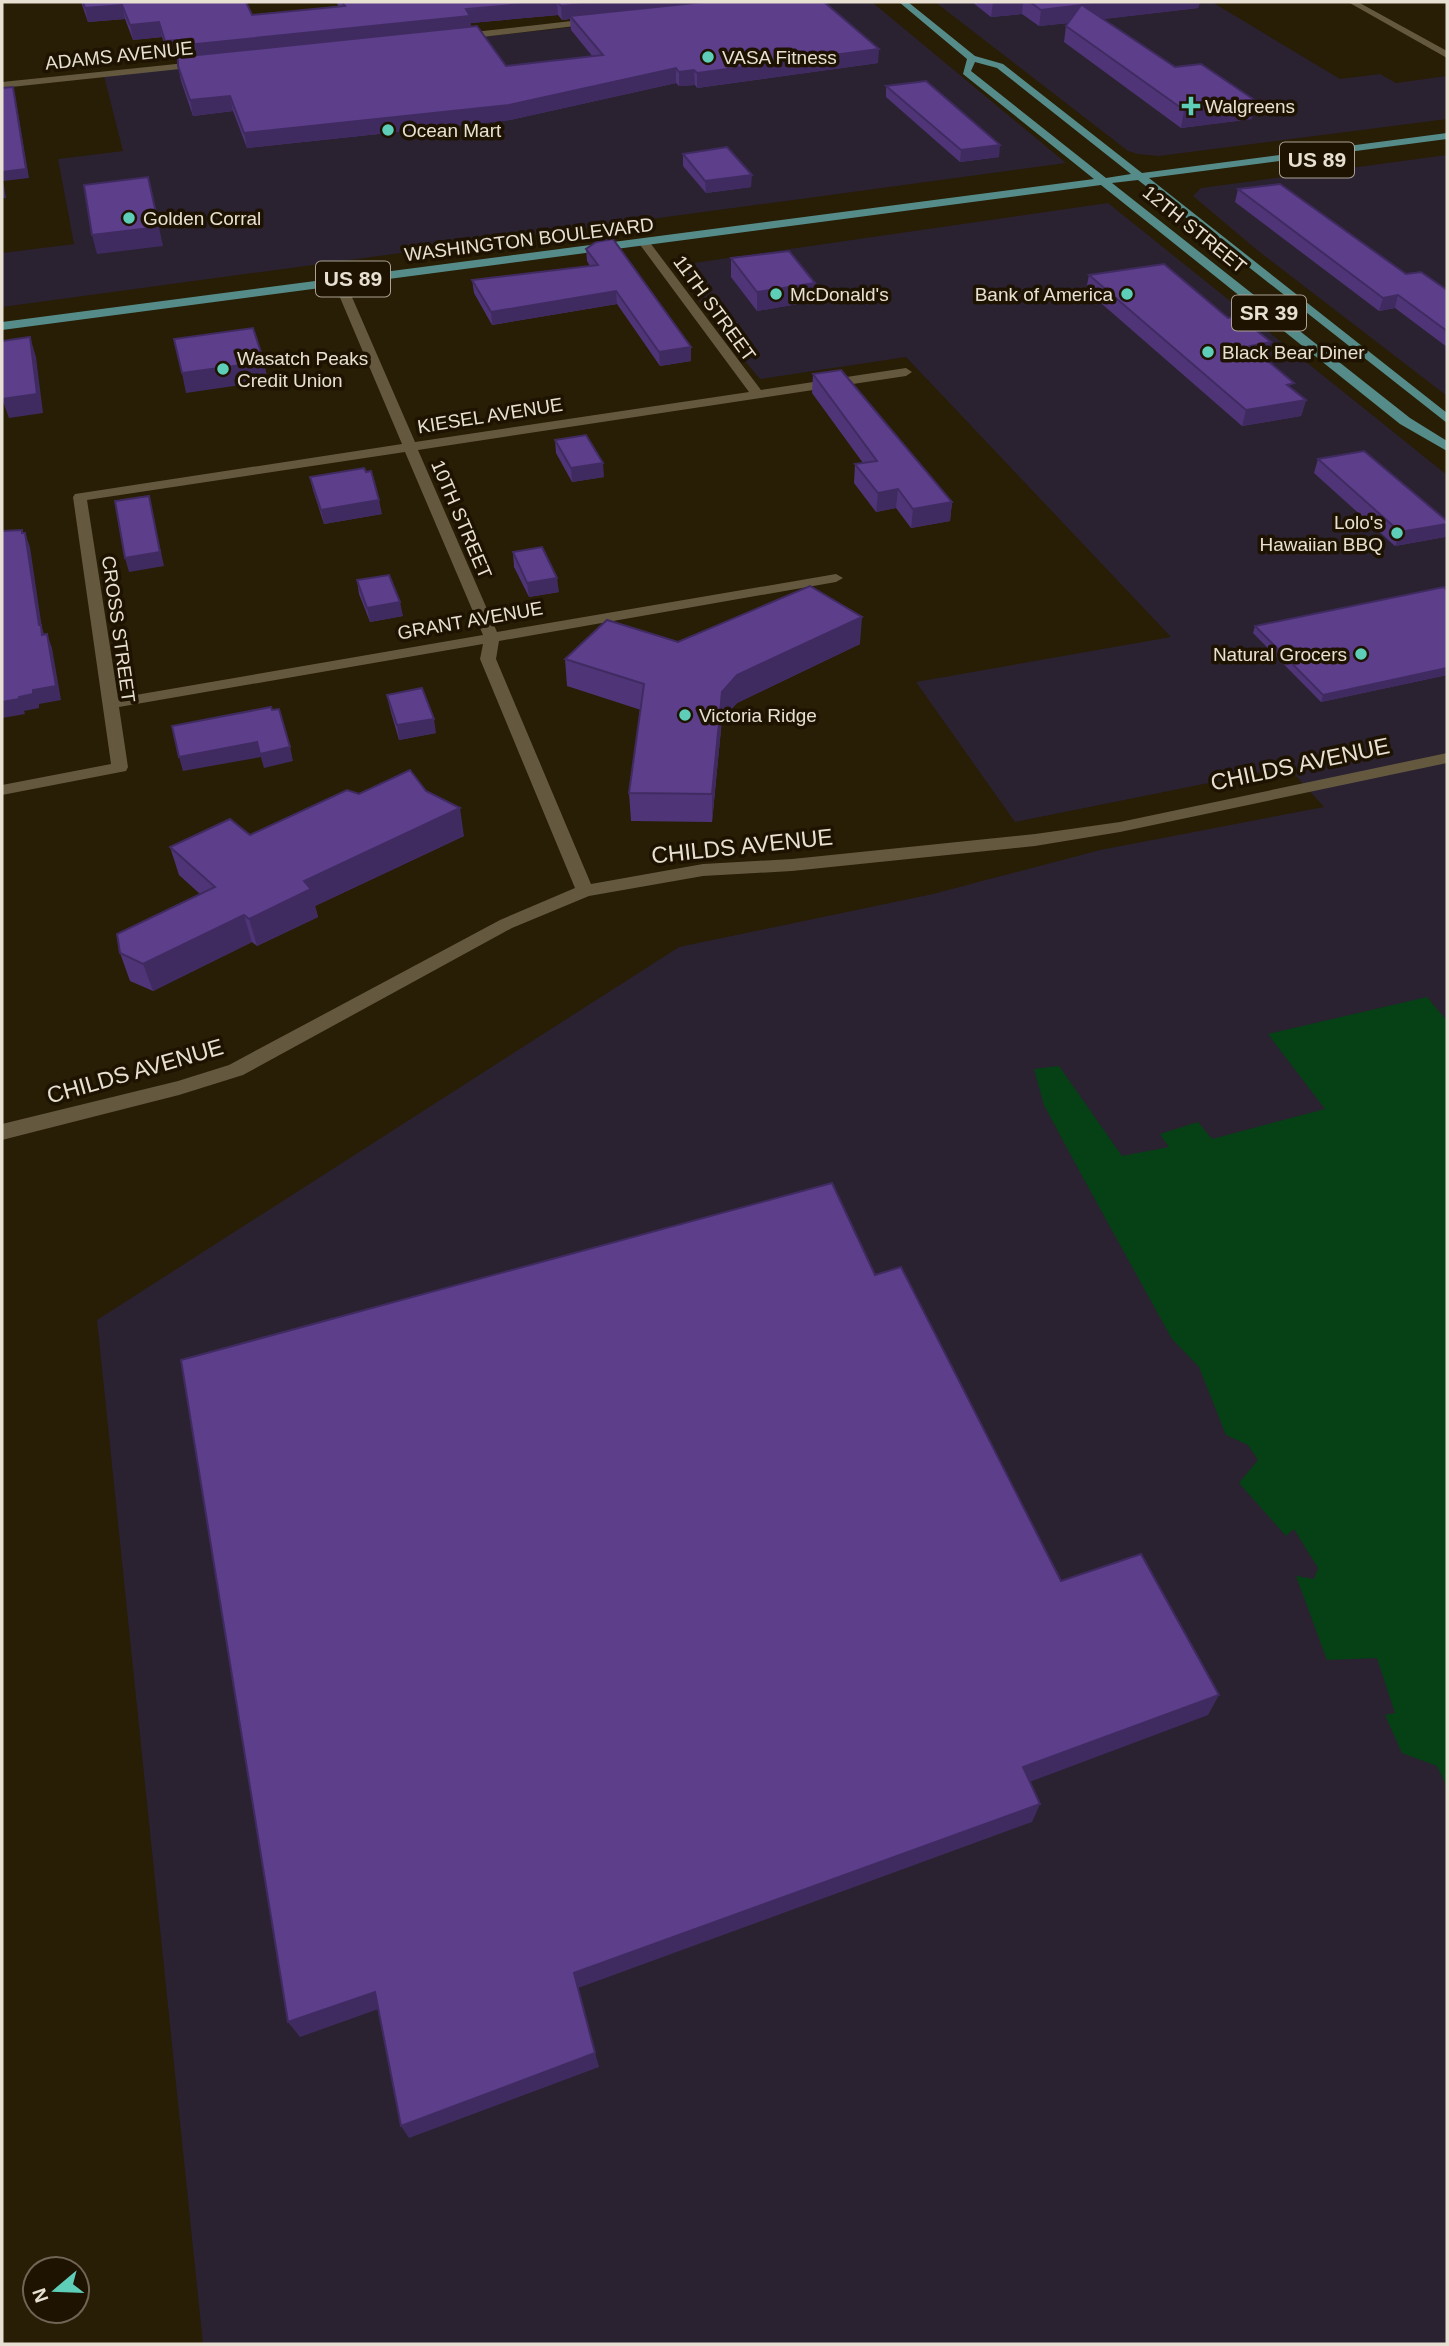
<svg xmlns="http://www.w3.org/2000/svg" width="1449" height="2346" font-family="Arial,sans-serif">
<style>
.commercial{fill:#2a2231}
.green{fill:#054114}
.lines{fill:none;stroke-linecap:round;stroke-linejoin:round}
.street{fill:#64583f;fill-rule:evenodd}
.primary{fill:#558c89;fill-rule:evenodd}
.wall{fill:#4f3578;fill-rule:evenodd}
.shaded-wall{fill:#402b61}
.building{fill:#5c3e8b;stroke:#402b61;stroke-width:2}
.poi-dot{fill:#5eceb8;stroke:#1e1300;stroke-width:2.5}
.labels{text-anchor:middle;stroke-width:7;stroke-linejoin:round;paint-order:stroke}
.far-street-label{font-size:19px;fill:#e8e0d2;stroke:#1e1300}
.far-poi-label{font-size:19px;fill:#e8e0d2;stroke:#1e1300;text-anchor:start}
.shield{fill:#1e1300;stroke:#aba293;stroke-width:2}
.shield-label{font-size:21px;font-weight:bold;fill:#e8e0d2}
.street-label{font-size:23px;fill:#e8e0d2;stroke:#1e1300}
</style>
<rect width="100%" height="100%" fill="#281d05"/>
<!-- commercial -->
<g class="commercial">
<path d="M 814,2 L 872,2 L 1066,163 L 2,307 L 2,253 L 74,244 L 58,159 L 123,151 L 104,76 Z"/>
<path d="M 935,2 L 1212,2 L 1340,79 L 1380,74 L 1396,83 L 1447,76 L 1447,119 L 1159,156 L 1138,154 L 1128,151 Z"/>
<path d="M 1447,155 L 1447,396 L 1257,250 L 1193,196 L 1201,188 Z"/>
<path d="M 1108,203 L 1447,475 L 1447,2344 L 203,2344 L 97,1320 L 679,947 L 933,894 L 1100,850 L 1324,807 L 1288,767 L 1015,822 L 916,682 L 1171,637 L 906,357 L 760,379 L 734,348 L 673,266 Z"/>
</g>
<!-- green -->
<path class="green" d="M 1427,997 L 1447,1021 L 1447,1787 L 1437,1766 L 1402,1753 L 1385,1715 L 1395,1713 L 1377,1658 L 1327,1660 L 1296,1576 L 1314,1579 L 1318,1568 L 1294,1529 L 1286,1536 L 1239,1483 L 1258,1460 L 1248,1445 L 1226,1435 L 1199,1367 L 1172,1339 L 1081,1174 L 1044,1105 L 1034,1069 L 1059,1066 L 1122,1156 L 1169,1147 L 1160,1134 L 1198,1122 L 1212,1139 L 1325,1109 L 1268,1034 Z"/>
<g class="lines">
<!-- street -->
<g class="street">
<path d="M 1348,2 L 1358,2 L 1447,51 L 1447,58 Z"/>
<path d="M 598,18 L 601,19 L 601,23 L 456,40 L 451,37 L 456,34 Z"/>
<path d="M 205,61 L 208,62 L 208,66 L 2,88 L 2,82 Z"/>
<path d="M 644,239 L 648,240 L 761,390 L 906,368 L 912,372 L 906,376 L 418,450 L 497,632 L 836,574 L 843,578 L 836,582 L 499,641 L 496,659 L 591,884 L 703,864 L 792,859 L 1035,834 L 1120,822 L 1447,753 L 1447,763 L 1120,832 L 1035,846 L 792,871 L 703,876 L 589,896 L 512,928 L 243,1075 L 179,1095 L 2,1140 L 2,1124 L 178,1081 L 229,1065 L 500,920 L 575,888 L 480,659 L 483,644 L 119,707 L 128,767 L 126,771 L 2,795 L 2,785 L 111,764 L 73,497 L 75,494 L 402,444 L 333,281 L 335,279 L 345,281 L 415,442 L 749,392 L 638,242 ZM 405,452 L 483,635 L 118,698 L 87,500 Z"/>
</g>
<!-- primary -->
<path class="primary" d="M 899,2 L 908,2 L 975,56 L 1003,64 L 1142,173 L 1447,133 L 1447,139 L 1149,178 L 1447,413 L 1447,423 L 1138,180 L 1112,183 L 1410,418 L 1447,441 L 1447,451 L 1400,424 L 1101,185 L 2,330 L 2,322 L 1094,179 L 963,74 L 967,59 ZM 975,62 L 997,68 L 1131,174 L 1106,178 L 971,71 Z"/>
</g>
<!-- wall -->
<g class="wall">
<path d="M 81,2 L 246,2 L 252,15 L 339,7 L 336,2 L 824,2 L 878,63 L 697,88 L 695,85 L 679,86 L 676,83 L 510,120 L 247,148 L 233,111 L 193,116 L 181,81 L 178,66 L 179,55 L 168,56 L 162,37 L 133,40 L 125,19 L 88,22 ZM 558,15 L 562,20 L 570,19 L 571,30 L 593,57 L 506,66 L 471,26 L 471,23 Z"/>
<path d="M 972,2 L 1200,2 L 1198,8 L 1102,19 L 1252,119 L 1181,128 L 1064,42 L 1066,26 L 1068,23 L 1039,26 L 1022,14 L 991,17 Z"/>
<path d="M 886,86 L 999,157 L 960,162 L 886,97 Z"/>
<path d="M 683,154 L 751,187 L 706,193 L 683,166 Z"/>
<path d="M 1238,189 L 1406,274 L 1447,290 L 1447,347 L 1395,308 L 1379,311 L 1235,202 Z"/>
<path d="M 586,249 L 691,361 L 660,366 L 617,304 L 492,325 L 474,293 L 472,280 L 590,266 L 587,261 Z"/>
<path d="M 731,258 L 815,301 L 757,311 L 731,277 Z"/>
<path d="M 1089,275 L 1267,358 L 1264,358 L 1292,389 L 1306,400 L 1301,416 L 1242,426 L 1086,290 Z"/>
<path d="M 813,374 L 952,502 L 950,521 L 911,528 L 896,508 L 876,512 L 854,483 L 855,464 L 863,463 L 812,393 Z"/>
<path d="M 555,440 L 604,477 L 572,482 L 556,453 Z"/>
<path d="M 1318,459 L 1445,537 L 1395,546 L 1314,473 Z"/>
<path d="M 310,477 L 382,514 L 324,524 L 313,490 Z"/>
<path d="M 513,552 L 559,592 L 529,597 L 514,567 Z"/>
<path d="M 357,580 L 403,616 L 370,622 L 359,594 Z"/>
<path d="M 1447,590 L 1447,675 L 1321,702 L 1253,633 L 1255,626 Z"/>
<path d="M 678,642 L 860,644 L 737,703 L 722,719 L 712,822 L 631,821 L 629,793 L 641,710 L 567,686 L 565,659 Z"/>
<path d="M 387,695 L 436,733 L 399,740 L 390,709 Z"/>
<path d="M 426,791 L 464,836 L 315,906 L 318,917 L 257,946 L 252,942 L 153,991 L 130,981 L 120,953 L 200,894 L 179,875 L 170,847 L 250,835 L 359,794 Z"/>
</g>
<!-- shaded-wall -->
<g class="shaded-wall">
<path d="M 546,2 L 557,2 L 558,15 L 471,23 L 471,30 L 181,61 L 179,55 L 168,56 L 165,41 Z"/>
<path d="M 603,2 L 737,2 L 570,16 L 570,19 L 562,20 L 561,6 Z"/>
<path d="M 993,2 L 1023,2 L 1022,14 L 991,17 Z"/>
<path d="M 1114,2 L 1200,2 L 1198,8 L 1079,22 L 1082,5 Z"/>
<path d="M 122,5 L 125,19 L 88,22 L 85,8 Z"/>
<path d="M 1081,5 L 1079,22 L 1039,26 L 1041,10 Z"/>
<path d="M 159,22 L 162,37 L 133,40 L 130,25 Z"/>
<path d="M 879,49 L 878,63 L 697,88 L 697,73 Z"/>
<path d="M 676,68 L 676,83 L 510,120 L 247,148 L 244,133 Z"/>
<path d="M 694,70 L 695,85 L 679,86 L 679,72 Z"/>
<path d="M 13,87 L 15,95 L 29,178 L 3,181 L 6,198 L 2,198 L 2,172 Z"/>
<path d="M 230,96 L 233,111 L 193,116 L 190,100 Z"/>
<path d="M 1256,101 L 1252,119 L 1181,128 L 1184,110 Z"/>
<path d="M 1000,145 L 999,157 L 960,162 L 961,150 Z"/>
<path d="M 752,175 L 751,187 L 706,193 L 705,181 Z"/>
<path d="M 148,177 L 163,246 L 97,254 L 92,235 Z"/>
<path d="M 815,283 L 815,301 L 757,311 L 757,292 Z"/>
<path d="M 616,291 L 617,304 L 492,325 L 491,312 Z"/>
<path d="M 1398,295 L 1395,308 L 1379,311 L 1383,298 Z"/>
<path d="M 30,337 L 36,357 L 43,413 L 9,418 L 2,399 Z"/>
<path d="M 1271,342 L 1267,358 L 1246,362 L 1250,346 Z"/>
<path d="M 691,347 L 691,361 L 660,366 L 659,352 Z"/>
<path d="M 264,362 L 268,381 L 186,393 L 182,373 Z"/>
<path d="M 1306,400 L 1301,416 L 1242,426 L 1246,410 Z"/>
<path d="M 603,463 L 604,477 L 572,482 L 571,468 Z"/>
<path d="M 898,489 L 896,508 L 876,512 L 878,493 Z"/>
<path d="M 149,496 L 164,566 L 129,572 L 125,558 Z"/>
<path d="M 379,500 L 382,514 L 324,524 L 321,510 Z"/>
<path d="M 952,502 L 950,521 L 911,528 L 913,509 Z"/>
<path d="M 1447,524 L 1447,531 L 1445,537 L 1395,546 L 1400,532 Z"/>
<path d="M 25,533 L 30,547 L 42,628 L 46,639 L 47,649 L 39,625 Z"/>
<path d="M 557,578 L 559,592 L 529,597 L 527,583 Z"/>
<path d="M 400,602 L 403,616 L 370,622 L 367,608 Z"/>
<path d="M 862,617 L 860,644 L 737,703 L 722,719 L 712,822 L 712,794 L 722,692 L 737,675 Z"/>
<path d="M 47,634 L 52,648 L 61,700 L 39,704 L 39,708 L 24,711 L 25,714 L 2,718 L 2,702 L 19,697 L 33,690 Z"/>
<path d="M 1447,668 L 1447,675 L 1321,702 L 1323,695 Z"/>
<path d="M 434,719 L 436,733 L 399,740 L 397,725 Z"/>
<path d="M 257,742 L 261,757 L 183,771 L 179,757 Z"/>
<path d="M 290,747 L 293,761 L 264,768 L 260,754 Z"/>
<path d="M 460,808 L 464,836 L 315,906 L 318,917 L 257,946 L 249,919 L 304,881 Z"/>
<path d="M 244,915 L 252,942 L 153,991 L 143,964 Z"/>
<path d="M 1219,1695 L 1208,1715 L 1016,1787 L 1023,1767 Z"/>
<path d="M 1040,1804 L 1032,1822 L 578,1988 L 574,1973 Z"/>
<path d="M 375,1992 L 384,2007 L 300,2037 L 288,2022 Z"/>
<path d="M 595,2053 L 599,2067 L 409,2138 L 401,2126 Z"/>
</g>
<!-- building -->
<g class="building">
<path d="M 83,2 L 246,2 L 252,15 L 345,6 L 342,2 L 546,2 L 466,9 L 470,16 L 177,46 L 177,40 L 165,41 L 159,22 L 130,25 L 122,5 L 85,8 Z"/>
<path d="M 558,2 L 603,2 L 561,6 Z"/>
<path d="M 704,2 L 824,2 L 879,49 L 697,73 L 694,70 L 679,72 L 676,68 L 509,105 L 244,133 L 230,96 L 190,100 L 178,66 L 178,57 L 477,26 L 506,66 L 603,55 L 570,16 Z"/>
<path d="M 1030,2 L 1114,2 L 1082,5 L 1175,67 L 1201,64 L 1256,101 L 1184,110 L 1066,26 L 1081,5 L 1041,10 Z"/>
<path d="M 926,81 L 1000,145 L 961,150 L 886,86 Z"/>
<path d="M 2,84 L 2,88 L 13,87 L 26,169 L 2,172 Z"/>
<path d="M 727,147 L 752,175 L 705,181 L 683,154 Z"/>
<path d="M 148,177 L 159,227 L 92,235 L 84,185 Z"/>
<path d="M 1280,184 L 1406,274 L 1421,272 L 1447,290 L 1447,331 L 1398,295 L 1383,298 L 1238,189 Z"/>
<path d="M 613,239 L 691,347 L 659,352 L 616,291 L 491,312 L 472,280 L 598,265 L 586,249 L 596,242 Z"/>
<path d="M 789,251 L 815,283 L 757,292 L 731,258 Z"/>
<path d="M 1164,264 L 1228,318 L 1238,316 L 1271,342 L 1250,346 L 1294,383 L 1287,385 L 1306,400 L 1246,410 L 1089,275 Z"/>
<path d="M 253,328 L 264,362 L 182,373 L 174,339 Z"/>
<path d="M 30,337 L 37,394 L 2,399 L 2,341 Z"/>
<path d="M 841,370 L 952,502 L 913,509 L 898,489 L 878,493 L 855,464 L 877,461 L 813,374 Z"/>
<path d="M 586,435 L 603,463 L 571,468 L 555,440 Z"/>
<path d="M 1364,451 L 1447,521 L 1447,524 L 1400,532 L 1318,459 Z"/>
<path d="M 364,468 L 366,472 L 371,471 L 379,500 L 321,510 L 310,477 Z"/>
<path d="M 149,496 L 160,552 L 125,558 L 115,501 Z"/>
<path d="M 22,530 L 22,533 L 25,533 L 39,625 L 41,625 L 42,635 L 47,634 L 56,686 L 33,690 L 33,694 L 19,697 L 19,699 L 2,702 L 2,531 Z"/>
<path d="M 542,547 L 557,578 L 527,583 L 513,552 Z"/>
<path d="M 389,575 L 400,602 L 367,608 L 357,580 Z"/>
<path d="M 810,586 L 862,617 L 737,675 L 722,692 L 712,794 L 629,793 L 644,684 L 565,659 L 607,620 L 678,642 Z"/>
<path d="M 1444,587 L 1447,590 L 1447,668 L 1323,695 L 1255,626 Z"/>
<path d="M 422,688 L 434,719 L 397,725 L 387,695 Z"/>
<path d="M 271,707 L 272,710 L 279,709 L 290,747 L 260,754 L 257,742 L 179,757 L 172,726 Z"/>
<path d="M 410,770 L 426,791 L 460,808 L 304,881 L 311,889 L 249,919 L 244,915 L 143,964 L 120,953 L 117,934 L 215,887 L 170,847 L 230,819 L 250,835 L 347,790 L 359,794 Z"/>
<path d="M 832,1183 L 875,1275 L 901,1267 L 1061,1581 L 1141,1554 L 1219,1695 L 1023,1767 L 1040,1804 L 574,1973 L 595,2053 L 401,2126 L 375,1992 L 288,2022 L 181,1360 Z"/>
</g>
<!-- markers -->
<g class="poi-dot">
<circle cx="708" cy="57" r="7"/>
<path d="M1187.5 95.5h7v7h7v7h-7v7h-7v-7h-7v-7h7z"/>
<circle cx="388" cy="130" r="7"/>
<circle cx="129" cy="218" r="7"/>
<circle cx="776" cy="294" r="7"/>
<circle cx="1127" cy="294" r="7"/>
<circle cx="1208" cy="352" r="7"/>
<circle cx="223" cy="369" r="7"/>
<circle cx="1397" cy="533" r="7"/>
<circle cx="1361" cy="654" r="7"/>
<circle cx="685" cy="715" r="7"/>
</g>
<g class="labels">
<!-- far-street labels -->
<g class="far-street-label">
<text transform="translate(119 55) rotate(-6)" y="7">ADAMS AVENUE</text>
<text transform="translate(1195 229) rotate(39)" y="7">12TH STREET</text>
<text transform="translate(529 239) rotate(-7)" y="7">WASHINGTON BOULEVARD</text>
<text transform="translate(715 308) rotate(54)" y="7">11TH STREET</text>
<text transform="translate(490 415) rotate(-9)" y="7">KIESEL AVENUE</text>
<text transform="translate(462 519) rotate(67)" y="7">10TH STREET</text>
<text transform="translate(470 620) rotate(-10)" y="7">GRANT AVENUE</text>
<text transform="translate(119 629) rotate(82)" y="7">CROSS STREET</text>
</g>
<!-- far-poi labels -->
<g class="far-poi-label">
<text x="722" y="64">VASA Fitness</text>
<text x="1205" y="113">Walgreens</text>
<text x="402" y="137">Ocean Mart</text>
<text x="143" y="225">Golden Corral</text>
<text x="790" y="301">McDonald's</text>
<text x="1113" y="301" text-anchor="end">Bank of America</text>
<text x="1222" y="359">Black Bear Diner</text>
<text x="237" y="365">Wasatch Peaks<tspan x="237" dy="22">Credit Union</tspan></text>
<text x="1383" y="529" text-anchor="end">Lolo's<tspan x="1383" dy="22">Hawaiian BBQ</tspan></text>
<text x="1347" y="661" text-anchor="end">Natural Grocers</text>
<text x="699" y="722">Victoria Ridge</text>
</g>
<!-- shield labels -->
<g class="shield">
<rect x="1280" y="142.5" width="74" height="35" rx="5"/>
<rect x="316" y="261.5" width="74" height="35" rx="5"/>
<rect x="1232" y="295.5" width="74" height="35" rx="5"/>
</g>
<g class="shield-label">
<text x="1317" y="167">US 89</text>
<text x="353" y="286">US 89</text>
<text x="1269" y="320">SR 39</text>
</g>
<!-- street labels -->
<g class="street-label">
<text transform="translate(1300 764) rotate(-12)" y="8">CHILDS AVENUE</text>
<text transform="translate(742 846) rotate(-6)" y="8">CHILDS AVENUE</text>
<text transform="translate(135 1071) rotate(-16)" y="8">CHILDS AVENUE</text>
</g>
</g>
<!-- border -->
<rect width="1449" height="2346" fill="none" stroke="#e8e0d2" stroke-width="7"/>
<!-- north arrow -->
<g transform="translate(56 2290) rotate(251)"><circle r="33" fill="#1e1300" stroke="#6f6554" stroke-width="2"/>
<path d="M0-5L12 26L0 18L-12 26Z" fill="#5eceb8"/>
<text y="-10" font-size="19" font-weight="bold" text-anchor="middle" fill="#e8e0d2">N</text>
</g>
</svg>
